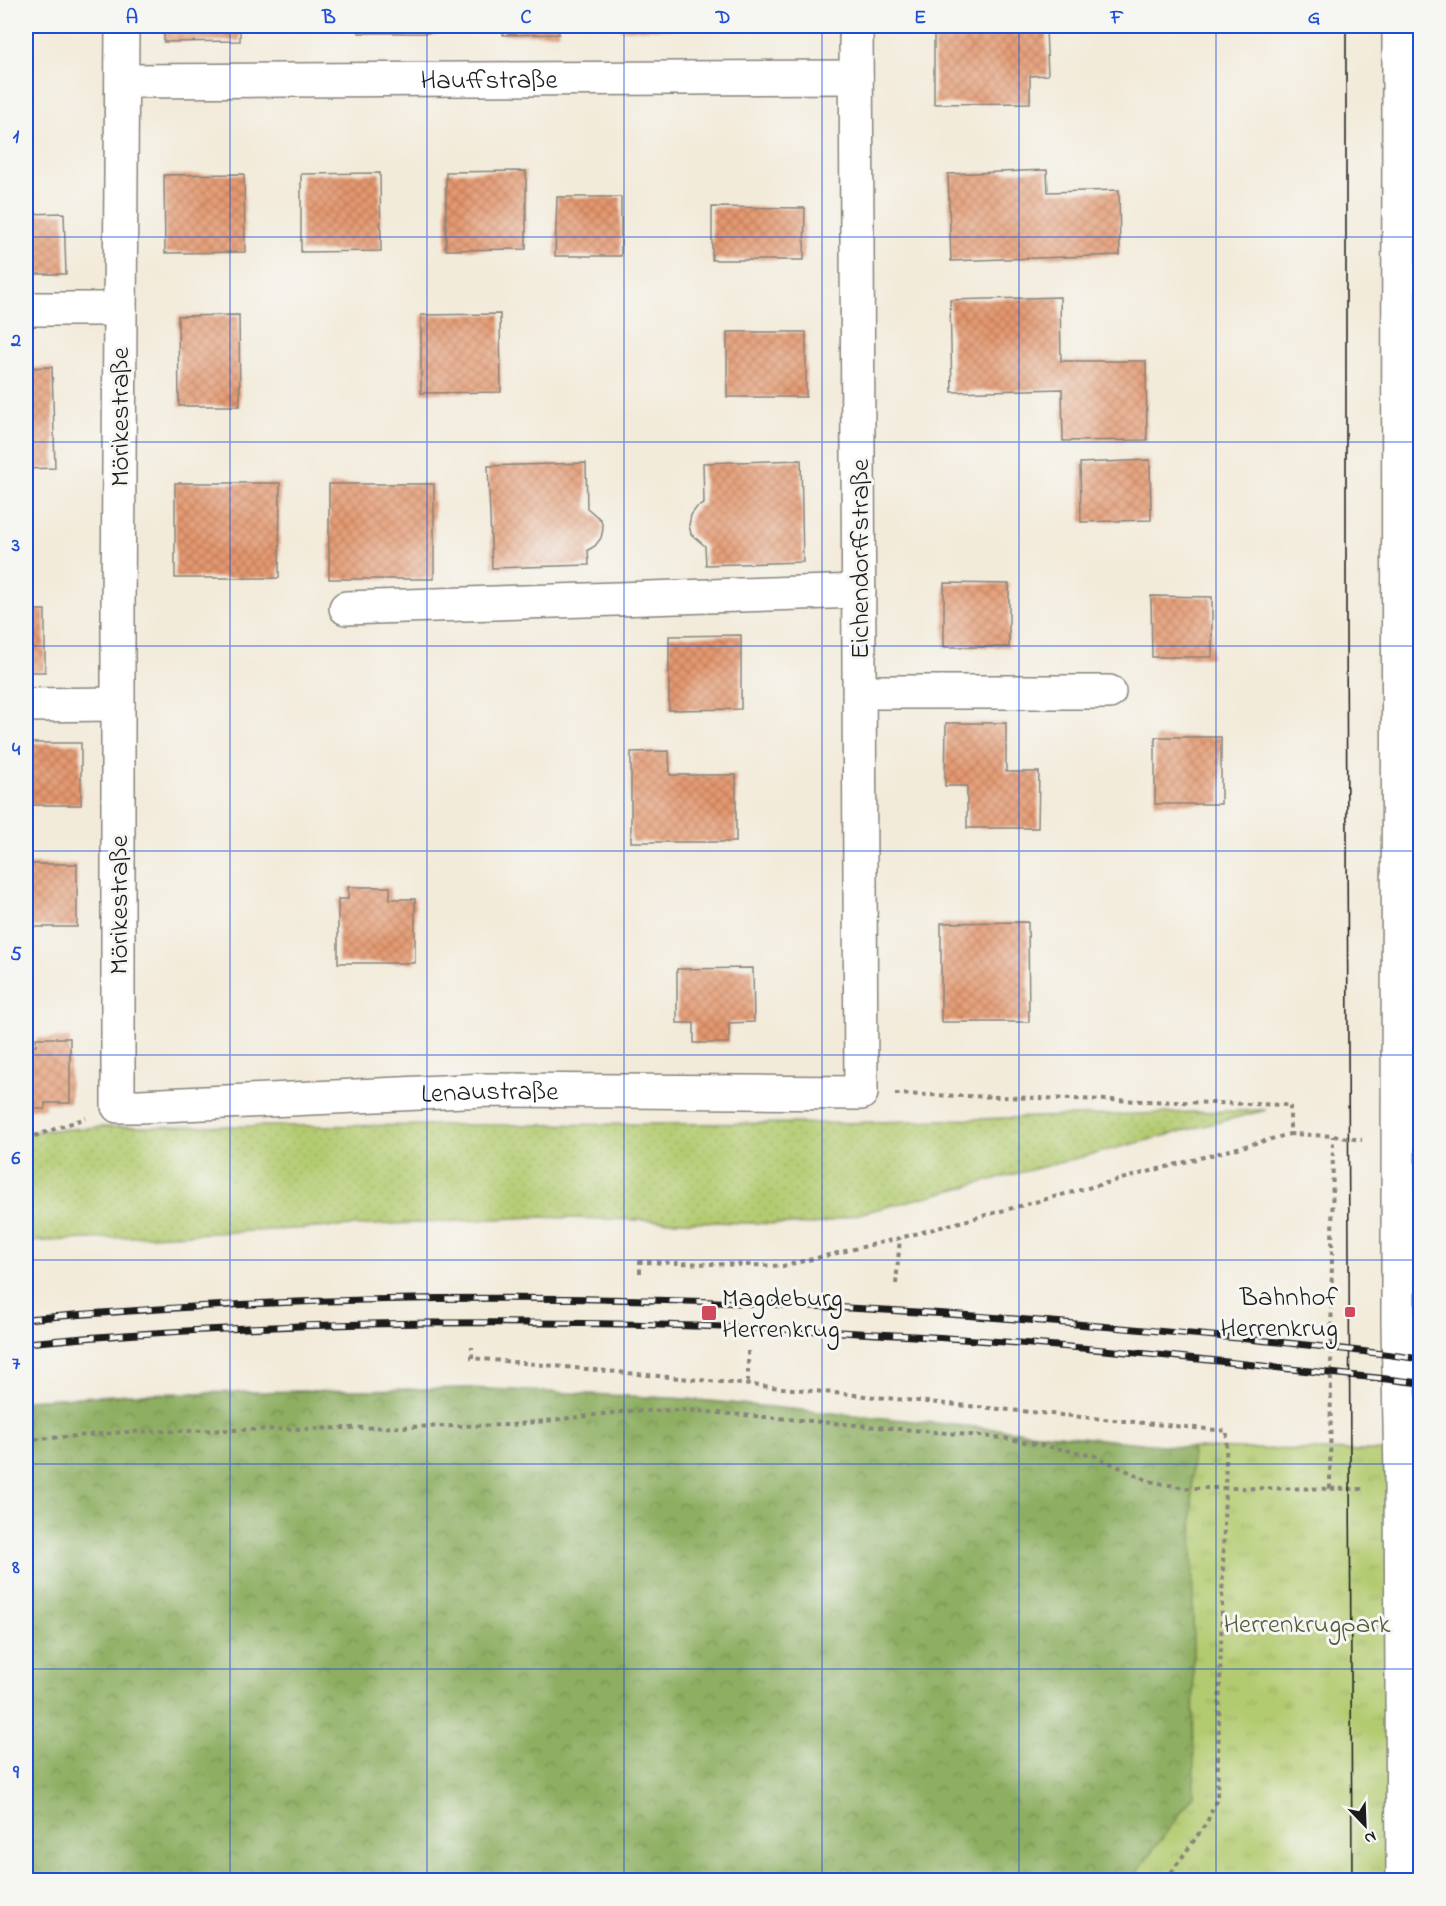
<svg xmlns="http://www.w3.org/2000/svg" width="1446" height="1906" font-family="'Indie Flower',sans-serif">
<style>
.grass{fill:url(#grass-dots);stroke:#687446;stroke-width:1.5}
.forest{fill:url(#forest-crowns);stroke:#55663f;stroke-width:1.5}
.park{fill:url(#park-tufts);stroke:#687446;stroke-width:1.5}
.building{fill:url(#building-cross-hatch)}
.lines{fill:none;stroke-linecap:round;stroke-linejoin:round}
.minor-casing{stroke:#88847b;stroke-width:36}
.path{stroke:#88847b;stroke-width:4;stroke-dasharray:4.5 4.5;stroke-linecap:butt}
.minor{stroke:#fff;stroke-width:33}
.tram{stroke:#1c1c1c;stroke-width:1.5}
.rail-casing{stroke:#1c1c1c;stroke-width:7}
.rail{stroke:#f6f6f2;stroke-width:4.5;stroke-dasharray:14;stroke-linecap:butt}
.grid{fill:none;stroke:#1d4ed8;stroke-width:1.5;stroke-opacity:0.55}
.poi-dot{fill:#d1495b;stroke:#f6f6f2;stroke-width:2}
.labels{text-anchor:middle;stroke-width:6;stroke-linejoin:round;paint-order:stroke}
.street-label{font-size:27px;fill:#1c1c1c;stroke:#f6f6f2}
.poi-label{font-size:27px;fill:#1c1c1c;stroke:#f6f6f2;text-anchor:end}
.park-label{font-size:27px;fill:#515939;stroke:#f6f6f2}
.neatline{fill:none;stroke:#1d4ed8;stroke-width:2}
.grid-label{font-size:20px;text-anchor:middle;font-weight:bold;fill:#1d4ed8}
</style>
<defs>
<pattern id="grass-dots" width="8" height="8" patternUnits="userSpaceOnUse" patternTransform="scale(1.5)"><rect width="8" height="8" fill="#b3cb70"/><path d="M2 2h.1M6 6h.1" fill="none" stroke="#99ae60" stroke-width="1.8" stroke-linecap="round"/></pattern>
<pattern id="forest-crowns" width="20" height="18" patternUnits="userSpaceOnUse" patternTransform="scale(1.5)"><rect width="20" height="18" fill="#8eaf62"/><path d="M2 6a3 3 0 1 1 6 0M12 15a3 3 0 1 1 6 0" fill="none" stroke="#738e50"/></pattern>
<pattern id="park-tufts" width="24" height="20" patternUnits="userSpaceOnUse" patternTransform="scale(1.5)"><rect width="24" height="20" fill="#b3cb70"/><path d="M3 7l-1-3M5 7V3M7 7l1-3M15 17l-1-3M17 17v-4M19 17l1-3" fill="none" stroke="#99ae60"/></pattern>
<pattern id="building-cross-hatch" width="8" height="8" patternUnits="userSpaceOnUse" patternTransform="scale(1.5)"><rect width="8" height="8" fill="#e5986f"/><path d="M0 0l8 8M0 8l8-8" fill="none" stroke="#b97b5a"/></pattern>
</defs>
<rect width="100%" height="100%" fill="#f6f6f2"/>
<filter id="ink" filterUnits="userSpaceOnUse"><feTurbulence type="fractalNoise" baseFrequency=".0167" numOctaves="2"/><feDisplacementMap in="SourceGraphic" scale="12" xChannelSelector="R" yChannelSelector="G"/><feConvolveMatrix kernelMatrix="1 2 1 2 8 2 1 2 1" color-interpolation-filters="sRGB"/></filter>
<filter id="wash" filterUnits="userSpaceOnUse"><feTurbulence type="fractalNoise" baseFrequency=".008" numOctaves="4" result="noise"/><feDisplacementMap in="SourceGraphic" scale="24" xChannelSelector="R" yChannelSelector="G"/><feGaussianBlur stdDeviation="1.35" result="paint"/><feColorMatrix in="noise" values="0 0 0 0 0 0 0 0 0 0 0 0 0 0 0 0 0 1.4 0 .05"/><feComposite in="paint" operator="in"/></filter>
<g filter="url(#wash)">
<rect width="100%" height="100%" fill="#f3ebda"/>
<!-- grass -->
<path class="grass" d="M 1266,1110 L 815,1225 L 536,1217 L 26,1242 L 26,1132 L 101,1127 L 845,1123 Z"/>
<!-- forest -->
<path class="forest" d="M 470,1388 L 688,1399 L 1192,1448 L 1194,1795 L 1131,1880 L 26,1880 L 26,1400 L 133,1394 Z"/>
<!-- park -->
<path class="park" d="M 1192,1448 L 1420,1452 L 1420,1880 L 1131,1880 L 1194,1795 Z"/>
<g id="blocks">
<!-- building -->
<g class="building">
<path d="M 164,26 L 240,26 L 240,41 L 164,42 Z"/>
<rect x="359" y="26" width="80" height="7"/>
<path d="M 503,26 L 559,26 L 559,34 L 503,35 Z"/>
<path d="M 620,26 L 674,26 L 674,29 L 620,30 Z"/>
<path d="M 934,26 L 1026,26 L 1026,28 L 1046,29 L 1048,75 L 1030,76 L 1030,103 L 934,104 Z"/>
<path d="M 1047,170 L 1048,192 L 1119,190 L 1120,255 L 951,261 L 948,174 Z"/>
<path d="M 526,171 L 526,249 L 446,250 L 446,172 Z"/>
<path d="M 380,173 L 381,251 L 301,252 L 301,174 Z"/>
<path d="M 244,174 L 245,252 L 165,253 L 164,175 Z"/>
<path d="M 557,197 L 621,197 L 621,256 L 555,256 Z"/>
<path d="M 26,200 L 28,200 L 28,214 L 64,213 L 66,274 L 26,274 Z"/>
<path d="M 712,207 L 805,208 L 804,260 L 712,260 Z"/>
<path d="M 1060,297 L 1061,361 L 1146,361 L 1147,440 L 1063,441 L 1062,389 L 952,392 L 950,300 Z"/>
<path d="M 500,314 L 501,392 L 421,393 L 421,315 Z"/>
<path d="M 239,315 L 240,406 L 179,406 L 178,316 Z"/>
<rect x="727" y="332" width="79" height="65"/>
<path d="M 52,367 L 55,468 L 26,469 L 26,368 Z"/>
<path d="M 801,460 L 803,562 L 706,565 L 705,546 L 691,534 L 689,525 L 691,515 L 697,507 L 704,504 L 703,463 Z"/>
<path d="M 1150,460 L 1151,520 L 1081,522 L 1080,463 Z"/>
<path d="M 586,463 L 587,508 L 601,520 L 603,529 L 601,538 L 595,546 L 588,550 L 589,565 L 492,568 L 488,466 Z"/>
<path d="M 175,483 L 280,483 L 279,578 L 175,578 Z"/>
<rect x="329" y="484" width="105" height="95"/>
<path d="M 944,583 L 1009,584 L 1009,647 L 944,647 Z"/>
<path d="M 1151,596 L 1212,597 L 1212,657 L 1152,657 Z"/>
<rect x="26" y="610" width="19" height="62"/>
<path d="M 741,635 L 741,709 L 669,710 L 669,636 Z"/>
<path d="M 946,723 L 1006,723 L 1006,772 L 1039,772 L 1038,828 L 967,828 L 967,786 L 945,786 Z"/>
<rect x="1155" y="737" width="66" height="67"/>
<rect x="26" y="743" width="55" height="62"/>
<path d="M 669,751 L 670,775 L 736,775 L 736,842 L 631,842 L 631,752 Z"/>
<rect x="26" y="864" width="51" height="63"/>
<path d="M 348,887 L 390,887 L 390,899 L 415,899 L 415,963 L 338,963 L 338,899 L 348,899 Z"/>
<path d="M 1028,922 L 1029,1022 L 941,1022 L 941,923 Z"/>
<path d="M 753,968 L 754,1022 L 729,1023 L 729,1043 L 694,1043 L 694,1023 L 677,1023 L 677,969 Z"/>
<path d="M 36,1038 L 70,1038 L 70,1103 L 45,1103 L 45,1109 L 26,1109 L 26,1046 L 36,1046 Z"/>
</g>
</g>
</g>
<g filter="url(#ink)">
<use href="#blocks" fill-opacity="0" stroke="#88847b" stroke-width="1.5"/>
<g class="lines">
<!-- minor casing -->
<g class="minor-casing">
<g id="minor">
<path id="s1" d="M 122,26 L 118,611 L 118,1106 L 140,1106 L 486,1090 L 861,1093 L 856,26"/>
<path d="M 1399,26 L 1398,1323 L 1401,1475 L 1403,1880"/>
<path id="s2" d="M 123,81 L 856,77"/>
<path d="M 26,309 L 120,309"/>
<path d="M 346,608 L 859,591"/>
<path d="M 860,692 L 1109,692"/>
<path d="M 26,705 L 118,704"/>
</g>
</g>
<!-- path -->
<g class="path">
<path d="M 895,1094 L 1290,1105 L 1290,1134 L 1333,1136 L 1362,1140"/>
<path d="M 26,1139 L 86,1118"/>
<path d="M 640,1273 L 640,1262 L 783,1266 L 900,1238 L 1290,1134"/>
<path d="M 896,1284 L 900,1238"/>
<path d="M 748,1351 L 748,1386"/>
<path d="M 26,1440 L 126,1432 L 511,1425 L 629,1411 L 686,1410 L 1003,1438 L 1093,1455 L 1149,1481 L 1185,1488 L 1225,1488 L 1227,1431 L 472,1358 L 472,1347"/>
<path d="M 1330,1489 L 1333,1136"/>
<path d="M 1166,1880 L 1207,1822 L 1217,1799 L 1225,1488 L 1366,1489"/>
</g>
<!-- minor -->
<use href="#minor" class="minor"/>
<!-- tram -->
<path class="tram" d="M 1346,26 L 1346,628 L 1352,1880"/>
<!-- rail casing -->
<g class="rail-casing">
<g id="rail">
<path d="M 26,1319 C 383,1287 742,1294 1099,1326 C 1206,1335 1314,1344 1420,1359"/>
<path d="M 26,1343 C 296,1318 568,1318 840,1332 C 987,1339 1134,1351 1281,1368 C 1327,1373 1374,1377 1420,1383"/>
</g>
</g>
<!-- rail -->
<use href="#rail" class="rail"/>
</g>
</g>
<!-- grid -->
<path class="grid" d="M 230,26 L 230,1880M 427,26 L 427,1880M 624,26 L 624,1880M 822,26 L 822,1880M 1019,26 L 1019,1880M 1216,26 L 1216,1880M 26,237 L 1420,237M 26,442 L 1420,442M 26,646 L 1420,646M 26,851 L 1420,851M 26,1055 L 1420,1055M 26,1260 L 1420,1260M 26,1464 L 1420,1464M 26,1669 L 1420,1669"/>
<!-- markers -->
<g class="poi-dot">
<rect x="1344" y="1306" width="12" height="12" rx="3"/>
<rect x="701" y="1305" width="16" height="16" rx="3"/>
</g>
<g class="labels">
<!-- street labels -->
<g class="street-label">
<text dy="9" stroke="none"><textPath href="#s2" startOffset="366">Hauffstraße</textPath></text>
<text transform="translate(119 417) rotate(-90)" y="9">Mörikestraße</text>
<text transform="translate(859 559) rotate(-90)" y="9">Eichendorffstraße</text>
<text transform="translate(118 905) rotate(-90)" y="9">Mörikestraße</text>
<text dy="9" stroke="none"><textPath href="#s1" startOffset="1452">Lenaustraße</textPath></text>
</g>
<!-- poi labels -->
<g class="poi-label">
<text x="1338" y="1305">Bahnhof<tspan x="1338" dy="31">Herrenkrug</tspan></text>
<text x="722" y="1306" text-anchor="start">Magdeburg<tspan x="722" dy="31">Herrenkrug</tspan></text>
</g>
<!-- park labels -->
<g class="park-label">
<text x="1307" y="1632">Herrenkrugpark</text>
</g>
</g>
<!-- margin -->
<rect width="1446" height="1906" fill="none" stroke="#f6f6f2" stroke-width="66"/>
<!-- north arrow -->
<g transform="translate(1365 1825) rotate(157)" stroke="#f6f6f2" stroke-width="4.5" paint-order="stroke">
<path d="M0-4.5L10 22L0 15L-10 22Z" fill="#1c1c1c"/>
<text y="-9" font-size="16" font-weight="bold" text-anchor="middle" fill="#1c1c1c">N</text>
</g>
<rect x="33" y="33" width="1380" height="1840" class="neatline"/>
<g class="grid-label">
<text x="132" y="23">A</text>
<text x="329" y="23">B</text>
<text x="526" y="23">C</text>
<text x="723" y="23">D</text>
<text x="920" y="23">E</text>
<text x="1117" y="23">F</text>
<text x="1314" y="23">G</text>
<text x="16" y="142">1</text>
<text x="16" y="346">2</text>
<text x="16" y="551">3</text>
<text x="16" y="755">4</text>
<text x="16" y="960">5</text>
<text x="16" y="1164">6</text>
<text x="16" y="1369">7</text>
<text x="16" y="1573">8</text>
<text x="16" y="1778">9</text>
</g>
</svg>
